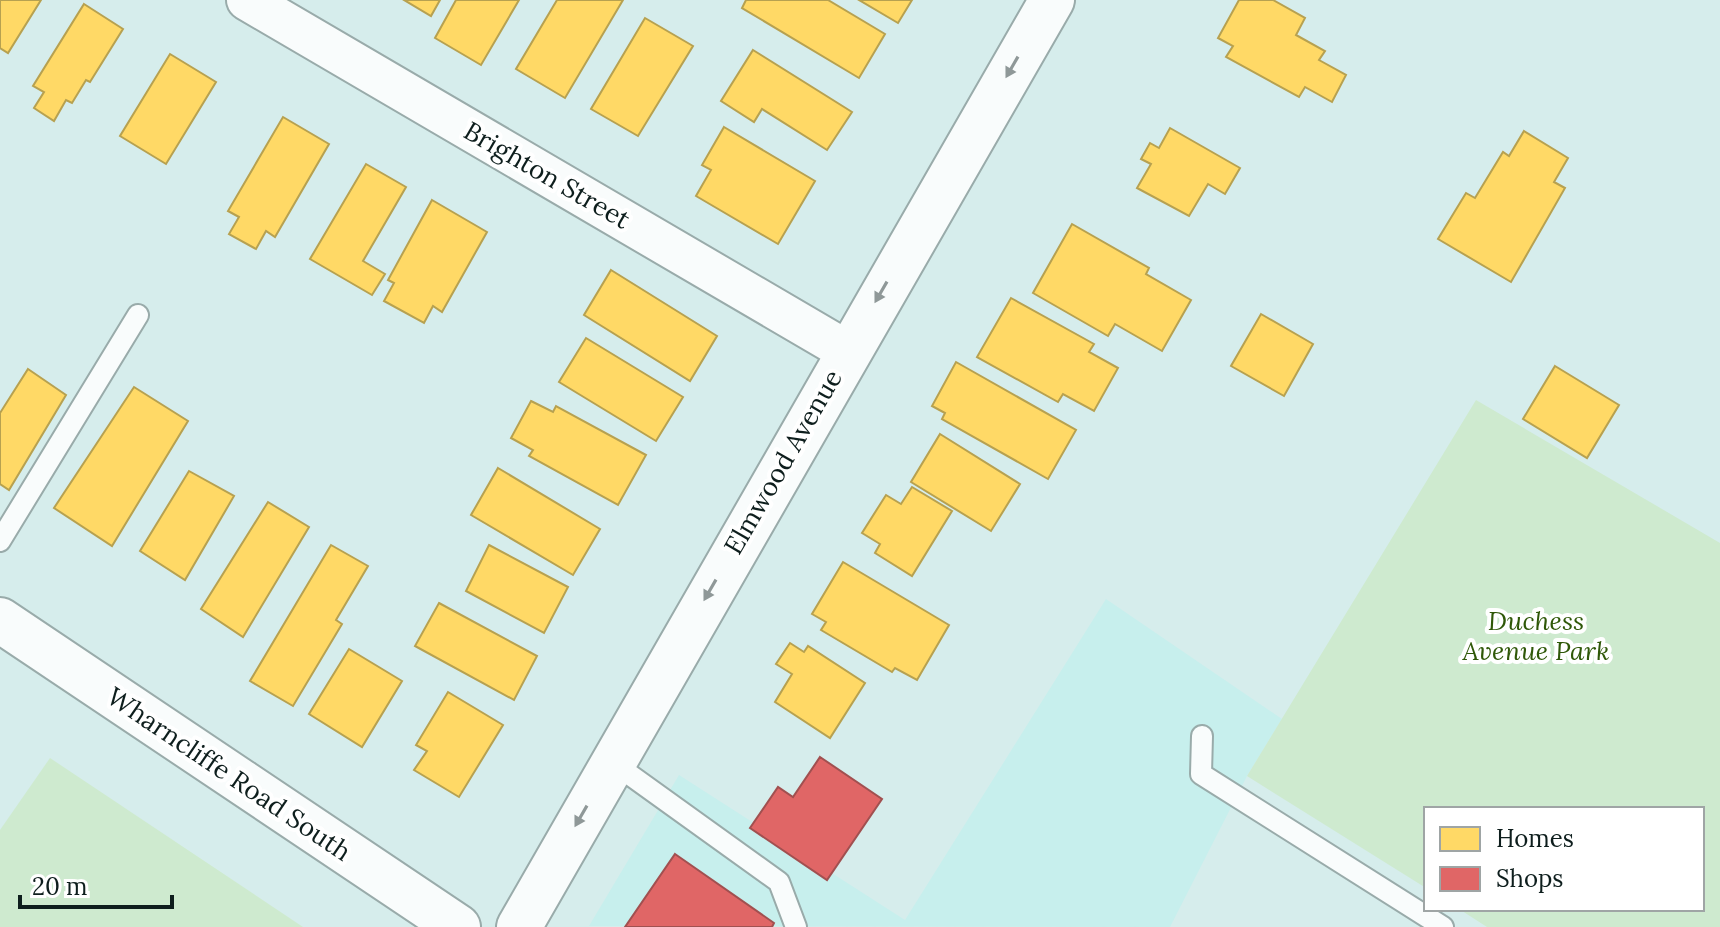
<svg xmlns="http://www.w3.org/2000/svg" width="1720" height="927" font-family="Lora,serif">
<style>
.built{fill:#c7efed}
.green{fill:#ceeacf}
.homes{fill:#ffd966;stroke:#b7a150;stroke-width:2}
.shops{fill:#e06666;stroke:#a15050;stroke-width:2}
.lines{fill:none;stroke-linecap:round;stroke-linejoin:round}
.service-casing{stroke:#99abaa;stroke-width:24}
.minor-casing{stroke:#99abaa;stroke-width:44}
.tertiary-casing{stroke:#99abaa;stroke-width:48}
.secondary-casing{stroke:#99abaa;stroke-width:48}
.service{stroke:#f9fcfc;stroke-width:20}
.minor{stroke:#f9fcfc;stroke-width:40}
.tertiary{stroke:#f9fcfc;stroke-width:44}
.secondary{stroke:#f9fcfc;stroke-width:44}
.oneway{fill:#8f9898}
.labels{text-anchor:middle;stroke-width:8;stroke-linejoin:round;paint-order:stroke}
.street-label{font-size:26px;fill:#0e1e1d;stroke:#fff}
.park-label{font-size:26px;font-style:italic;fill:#2f5808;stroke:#fff}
</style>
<rect width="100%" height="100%" fill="#d6edec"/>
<!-- built -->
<path class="built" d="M 1106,599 L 1282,719 L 1247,776 L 1170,927 L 589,926 L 679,775 L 905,920 Z"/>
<!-- green -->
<g class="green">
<path d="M 1476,400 L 1720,543 L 1720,927 L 1487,927 L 1459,909 L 1702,909 L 1702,809 L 1426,809 L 1426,888 L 1247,776 Z"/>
<path d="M 50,758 L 303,927 L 0,927 L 0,830 Z"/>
</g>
<!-- homes -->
<g class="homes">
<path d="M 0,0 L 41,0 L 8,53 L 0,48 Z"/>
<path d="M 404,0 L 440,0 L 431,16 Z"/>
<path d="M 456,0 L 519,0 L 481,65 L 435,38 Z"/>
<path d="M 557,0 L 623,0 L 565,98 L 516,69 Z"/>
<path d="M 746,0 L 828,0 L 885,34 L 859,78 L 742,8 Z"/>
<path d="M 859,0 L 912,0 L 898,23 Z"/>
<path d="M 1239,0 L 1273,0 L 1305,18 L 1296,35 L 1325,51 L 1319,60 L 1346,75 L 1332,102 L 1305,87 L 1299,97 L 1226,57 L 1233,46 L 1218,38 Z"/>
<path d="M 84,4 L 123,29 L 90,82 L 86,80 L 72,103 L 66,100 L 54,121 L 34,108 L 44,92 L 33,86 Z"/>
<path d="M 645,18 L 693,46 L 638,136 L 591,109 Z"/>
<path d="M 753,50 L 852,112 L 827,150 L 762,109 L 754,122 L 721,101 Z"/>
<path d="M 170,54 L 216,82 L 166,164 L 120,136 Z"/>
<path d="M 283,117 L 329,144 L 275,237 L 266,231 L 256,249 L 229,234 L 239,217 L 228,211 Z"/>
<path d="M 724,127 L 815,181 L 778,244 L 696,196 L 711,170 L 702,165 Z"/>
<path d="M 1170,128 L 1240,168 L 1225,194 L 1208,184 L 1189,216 L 1137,188 L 1151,164 L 1141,159 L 1150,143 L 1159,148 Z"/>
<path d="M 1524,131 L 1568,158 L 1554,182 L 1565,188 L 1511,282 L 1438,239 L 1466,193 L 1475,198 L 1503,152 L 1509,156 Z"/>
<path d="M 366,164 L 406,187 L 363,261 L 385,274 L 372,295 L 310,259 Z"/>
<path d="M 432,200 L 487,232 L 442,312 L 433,306 L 424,323 L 384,301 L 394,283 L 388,280 Z"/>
<path d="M 1072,224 L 1149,268 L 1146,274 L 1191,300 L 1162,351 L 1115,324 L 1108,336 L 1033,293 Z"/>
<path d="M 611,270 L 717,336 L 690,381 L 584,315 Z"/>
<path d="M 1011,298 L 1094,344 L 1089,352 L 1118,368 L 1094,411 L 1063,394 L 1058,402 L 977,357 Z"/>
<path d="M 1261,314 L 1313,344 L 1284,396 L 1231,366 Z"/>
<path d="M 586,338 L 683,397 L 656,441 L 559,382 Z"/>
<path d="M 956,362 L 1076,430 L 1048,479 L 942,419 L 945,413 L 932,406 Z"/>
<path d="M 1555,366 L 1619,405 L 1587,458 L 1523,419 Z"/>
<path d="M 28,369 L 66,395 L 9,490 L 0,484 L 0,413 Z"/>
<path d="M 134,387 L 188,421 L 112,546 L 54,508 Z"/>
<path d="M 531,401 L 553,412 L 556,406 L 646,455 L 618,505 L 529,456 L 533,450 L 511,438 Z"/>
<path d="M 940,434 L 1020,484 L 991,531 L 911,482 Z"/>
<path d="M 498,468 L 600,529 L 573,575 L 471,515 Z"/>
<path d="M 189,471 L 234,496 L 185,580 L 140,551 Z"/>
<path d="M 912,487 L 952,511 L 912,576 L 875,553 L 880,544 L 862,533 L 886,495 L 901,504 Z"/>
<path d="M 268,502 L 309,527 L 243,637 L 201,609 Z"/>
<path d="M 331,545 L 368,566 L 336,620 L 342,624 L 293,706 L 250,681 Z"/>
<path d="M 489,545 L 568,587 L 544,633 L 466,591 Z"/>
<path d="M 843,562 L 949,625 L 917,680 L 895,668 L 892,672 L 821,630 L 826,622 L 812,614 Z"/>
<path d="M 439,603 L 537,656 L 514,700 L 415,646 Z"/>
<path d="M 790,643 L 804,652 L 808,646 L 865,683 L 830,738 L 775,702 L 792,674 L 776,664 Z"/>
<path d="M 349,649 L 402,681 L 362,747 L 309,714 Z"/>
<path d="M 448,692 L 503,725 L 459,797 L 414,770 L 427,751 L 416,745 Z"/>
</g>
<!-- shops -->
<g class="shops">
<path d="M 820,757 L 882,799 L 827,880 L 750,828 L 778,787 L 793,797 Z"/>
<path d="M 675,854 L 774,923 L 772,927 L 625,927 Z"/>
</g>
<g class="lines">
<!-- service casing -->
<g class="service-casing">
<g id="service">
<path d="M 0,541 L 138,315"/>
<path d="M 1202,736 L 1201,774 L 1443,927"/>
<path d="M 612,762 L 779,882 L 796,927"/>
</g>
</g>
<!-- minor casing -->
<g class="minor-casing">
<path id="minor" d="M 247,0 L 847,351"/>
</g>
<!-- tertiary casing -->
<g class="tertiary-casing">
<path id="tertiary" d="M 519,927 L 1052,0"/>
</g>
<!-- secondary casing -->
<g class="secondary-casing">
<path id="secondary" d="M 0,620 L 458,927"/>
</g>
<!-- service -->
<use href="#service" class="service"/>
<!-- minor -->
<use href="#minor" class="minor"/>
<!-- tertiary -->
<use href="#tertiary" class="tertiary"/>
<!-- secondary -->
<use href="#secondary" class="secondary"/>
</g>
<!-- one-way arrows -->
<defs><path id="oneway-solid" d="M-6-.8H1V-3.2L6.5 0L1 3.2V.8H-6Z" transform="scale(2)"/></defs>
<g class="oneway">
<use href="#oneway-solid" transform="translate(1012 67) rotate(120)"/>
<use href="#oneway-solid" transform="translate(881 292) rotate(120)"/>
<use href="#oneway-solid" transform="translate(710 590) rotate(120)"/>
<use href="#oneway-solid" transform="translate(581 816) rotate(120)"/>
</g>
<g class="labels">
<!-- street labels -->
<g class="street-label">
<text transform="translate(547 175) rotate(30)" y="9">Brighton Street</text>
<text transform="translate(783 462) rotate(-60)" y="9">Elmwood Avenue</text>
<text transform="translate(229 774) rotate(34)" y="9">Wharncliffe Road South</text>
</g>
<!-- park labels -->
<g class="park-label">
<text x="1536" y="630">Duchess<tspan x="1536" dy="30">Avenue Park</tspan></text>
</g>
</g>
<!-- legend -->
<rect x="1424" y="807" width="280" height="104" fill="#ffffff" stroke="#9fa5a5" stroke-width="2"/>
<rect x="1440" y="827" width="40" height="24" fill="#ffd966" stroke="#9fa5a5" stroke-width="2"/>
<text x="1496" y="847" font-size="24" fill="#0e1e1d">Homes</text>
<rect x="1440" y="867" width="40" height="24" fill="#e06666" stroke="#9fa5a5" stroke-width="2"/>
<text x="1496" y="887" font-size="24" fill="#0e1e1d">Shops</text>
<!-- scale -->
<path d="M20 895v12h152v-12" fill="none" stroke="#0e1e1d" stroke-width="4"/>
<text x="32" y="895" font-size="24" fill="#0e1e1d" stroke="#ffffff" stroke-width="6" paint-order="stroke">20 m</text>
</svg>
